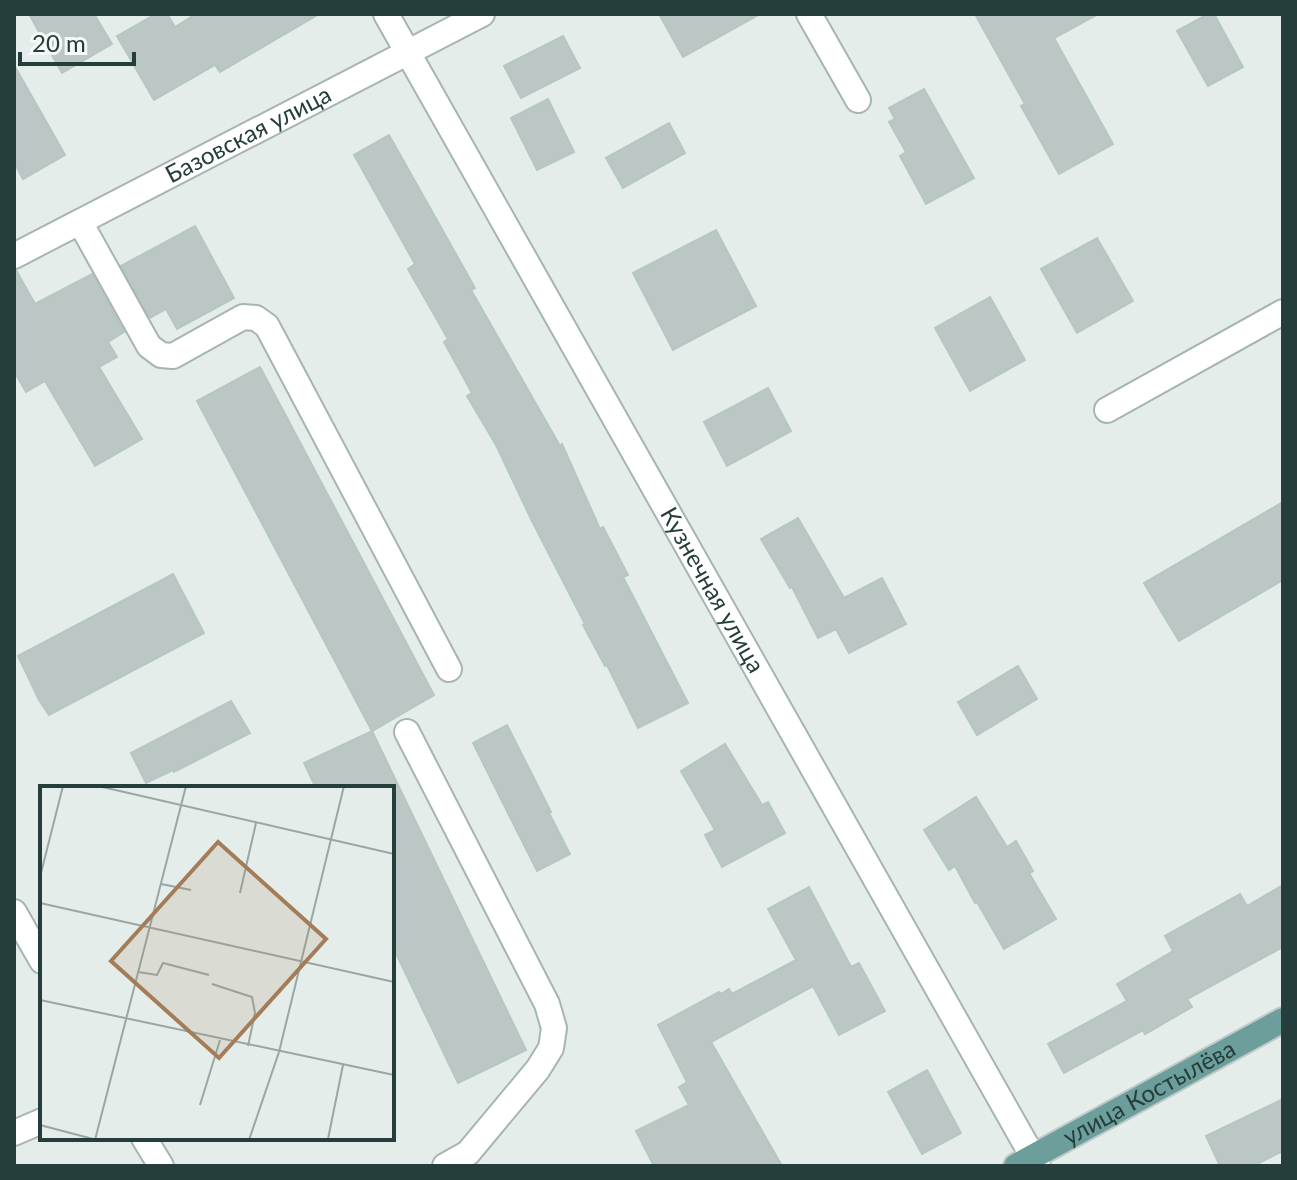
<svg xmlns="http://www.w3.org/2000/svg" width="1297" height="1180" font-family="Lato,sans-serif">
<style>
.building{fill:#bac7c4;stroke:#b7c6c2;stroke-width:2}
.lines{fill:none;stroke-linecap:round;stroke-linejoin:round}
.minor-casing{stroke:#a7b5b2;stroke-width:28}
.major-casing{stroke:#c2c9c8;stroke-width:28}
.minor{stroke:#fff;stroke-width:24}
.major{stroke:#6c9f9b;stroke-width:24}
.labels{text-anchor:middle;stroke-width:7;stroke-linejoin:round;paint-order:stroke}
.street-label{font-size:24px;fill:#253d3b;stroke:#f5f9f8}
.inset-road{fill:none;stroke:#98a7a4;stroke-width:2}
.view{fill:#a47d58;fill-opacity:0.15;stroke:#a47d58;stroke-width:4}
.inset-edge{fill:none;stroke:#253d3b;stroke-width:4}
</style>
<rect width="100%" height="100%" fill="#e4edea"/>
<!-- building -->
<g class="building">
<path d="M 29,14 L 94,14 L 112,44 L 62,73 Z"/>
<path d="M 156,14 L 167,14 L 175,27 L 196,14 L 319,14 L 220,72 L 215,65 L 154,100 L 117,36 Z"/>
<path d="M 659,14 L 760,14 L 683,57 Z"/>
<path d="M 975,14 L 1098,14 L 1054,38 L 1113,144 L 1059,174 L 1021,106 L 1025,104 Z"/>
<path d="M 1208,14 L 1214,14 L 1243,67 L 1208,86 L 1177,31 Z"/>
<path d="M 563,36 L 580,68 L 521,98 L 504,66 Z"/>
<path d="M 14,65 L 65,155 L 23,179 L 14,162 Z"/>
<path d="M 924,89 L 974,178 L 926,204 L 900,156 L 906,152 L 889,122 L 895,119 L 889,108 Z"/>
<path d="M 548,99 L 574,152 L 537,170 L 511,118 Z"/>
<path d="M 669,123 L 685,153 L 623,188 L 606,158 Z"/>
<path d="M 389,135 L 475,288 L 471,290 L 560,446 L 562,444 L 600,529 L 603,527 L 628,575 L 623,577 L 688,703 L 638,728 L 607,665 L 605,666 L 583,625 L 585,624 L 532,521 L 496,445 L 467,396 L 472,393 L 444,342 L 448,339 L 408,269 L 415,264 L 354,155 Z"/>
<path d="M 195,226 L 234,298 L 177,329 L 166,309 L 150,318 L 121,266 Z"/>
<path d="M 716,230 L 756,306 L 673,350 L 633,273 Z"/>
<path d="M 1097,238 L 1133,301 L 1077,333 L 1041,269 Z"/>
<path d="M 16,270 L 35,304 L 92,274 L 124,332 L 108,342 L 117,357 L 99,367 L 142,439 L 95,466 L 45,381 L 26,392 L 14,371 L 14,271 Z"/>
<path d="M 990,297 L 1025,360 L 970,391 L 935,328 Z"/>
<path d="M 260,367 L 434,695 L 372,731 L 197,401 Z"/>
<path d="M 768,388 L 791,431 L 727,466 L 704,422 Z"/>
<path d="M 1283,502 L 1283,580 L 1179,641 L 1144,583 Z"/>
<path d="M 798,518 L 844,598 L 882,578 L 906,624 L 849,653 L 836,629 L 818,638 L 792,587 L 790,588 L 761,539 Z"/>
<path d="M 173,574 L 204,633 L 49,715 L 39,700 L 18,656 Z"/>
<path d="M 1018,666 L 1037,699 L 977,735 L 958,702 Z"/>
<path d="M 231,701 L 250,733 L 174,772 L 173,770 L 146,783 L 131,753 Z"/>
<path d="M 507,725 L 551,812 L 549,813 L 570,854 L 537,871 L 473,743 Z"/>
<path d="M 372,731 L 526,1050 L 458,1083 L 392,945 L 392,788 L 316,788 L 304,763 Z"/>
<path d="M 725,744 L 762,805 L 768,802 L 785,833 L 722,867 L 705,835 L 715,830 L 681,771 Z"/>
<path d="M 976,797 L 1007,847 L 1016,841 L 1033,871 L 1029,873 L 1056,919 L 1004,949 L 977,902 L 975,903 L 955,866 L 949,870 L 924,830 Z"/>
<path d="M 1283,885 L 1283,947 L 1187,999 L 1192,1007 L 1145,1034 L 1143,1030 L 1064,1073 L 1048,1044 L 1127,1001 L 1117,984 L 1173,951 L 1165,936 L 1240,894 L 1247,906 Z"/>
<path d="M 809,887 L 851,967 L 859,963 L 885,1011 L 839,1035 L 813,986 L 711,1042 L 782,1166 L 654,1166 L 636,1131 L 689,1105 L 679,1087 L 687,1082 L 658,1025 L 719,992 L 721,994 L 729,989 L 732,994 L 796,960 L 768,909 Z"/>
<path d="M 927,1070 L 961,1133 L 922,1154 L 888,1092 Z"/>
<path d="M 1283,1099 L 1283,1151 L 1253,1166 L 1220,1166 L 1206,1136 Z"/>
</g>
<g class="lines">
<!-- minor casing -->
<g class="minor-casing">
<g id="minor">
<path id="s1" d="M 386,14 L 1038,1166"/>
<path d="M 809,14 L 858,100"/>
<path d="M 80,222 L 149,346 L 161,355 L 173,356 L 243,317 L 256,318 L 267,326 L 449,669"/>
<path id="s2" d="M 14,256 L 482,14"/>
<path d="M 1107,410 L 1283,312"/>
<path d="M 407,732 L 547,1004 L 554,1028 L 551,1048 L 538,1069 L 468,1153 L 445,1166"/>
<path d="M 14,912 L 42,961"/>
<path d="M 14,1133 L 42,1121"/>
<path d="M 144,1138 L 161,1166"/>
</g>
</g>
<!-- major casing -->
<g class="major-casing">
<g id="major">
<path id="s3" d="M 1016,1166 L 1283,1020"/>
</g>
</g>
<!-- minor -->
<use href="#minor" class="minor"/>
<!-- major -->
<use href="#major" class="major"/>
</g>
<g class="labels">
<!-- street labels -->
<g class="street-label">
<text dy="8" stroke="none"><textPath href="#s2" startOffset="264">Базовская улица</textPath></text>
<text dy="8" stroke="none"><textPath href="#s1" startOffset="662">Кузнечная улица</textPath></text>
<text dy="8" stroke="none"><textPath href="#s3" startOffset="152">улица Костылёва</textPath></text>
</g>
</g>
<!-- overview -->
<g transform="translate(40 786)">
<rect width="354" height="354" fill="#e4edea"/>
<path class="inset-road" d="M 58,0 L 354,68M 0,91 L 23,0M 121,98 L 151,104M 200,107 L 216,37M 0,117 L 354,196M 98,186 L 117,189 L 123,177 L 169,189M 172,198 L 212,211 L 215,227 L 208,260M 0,214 L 354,289M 160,319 L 180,254M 0,339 L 57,354M 288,353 L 303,279M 55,354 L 146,0M 209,354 L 239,266 L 304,0"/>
<path class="view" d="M 178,56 L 286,153 L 179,272 L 71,175 Z"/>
<rect width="354" height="354" class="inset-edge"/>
</g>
<!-- border -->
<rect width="1297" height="1180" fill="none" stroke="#253d3b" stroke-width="32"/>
<!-- scale -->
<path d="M20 52v12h114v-12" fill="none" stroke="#253d3b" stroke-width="4"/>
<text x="32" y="52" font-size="24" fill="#253d3b" stroke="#f5f9f8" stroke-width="6" paint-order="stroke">20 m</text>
</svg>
